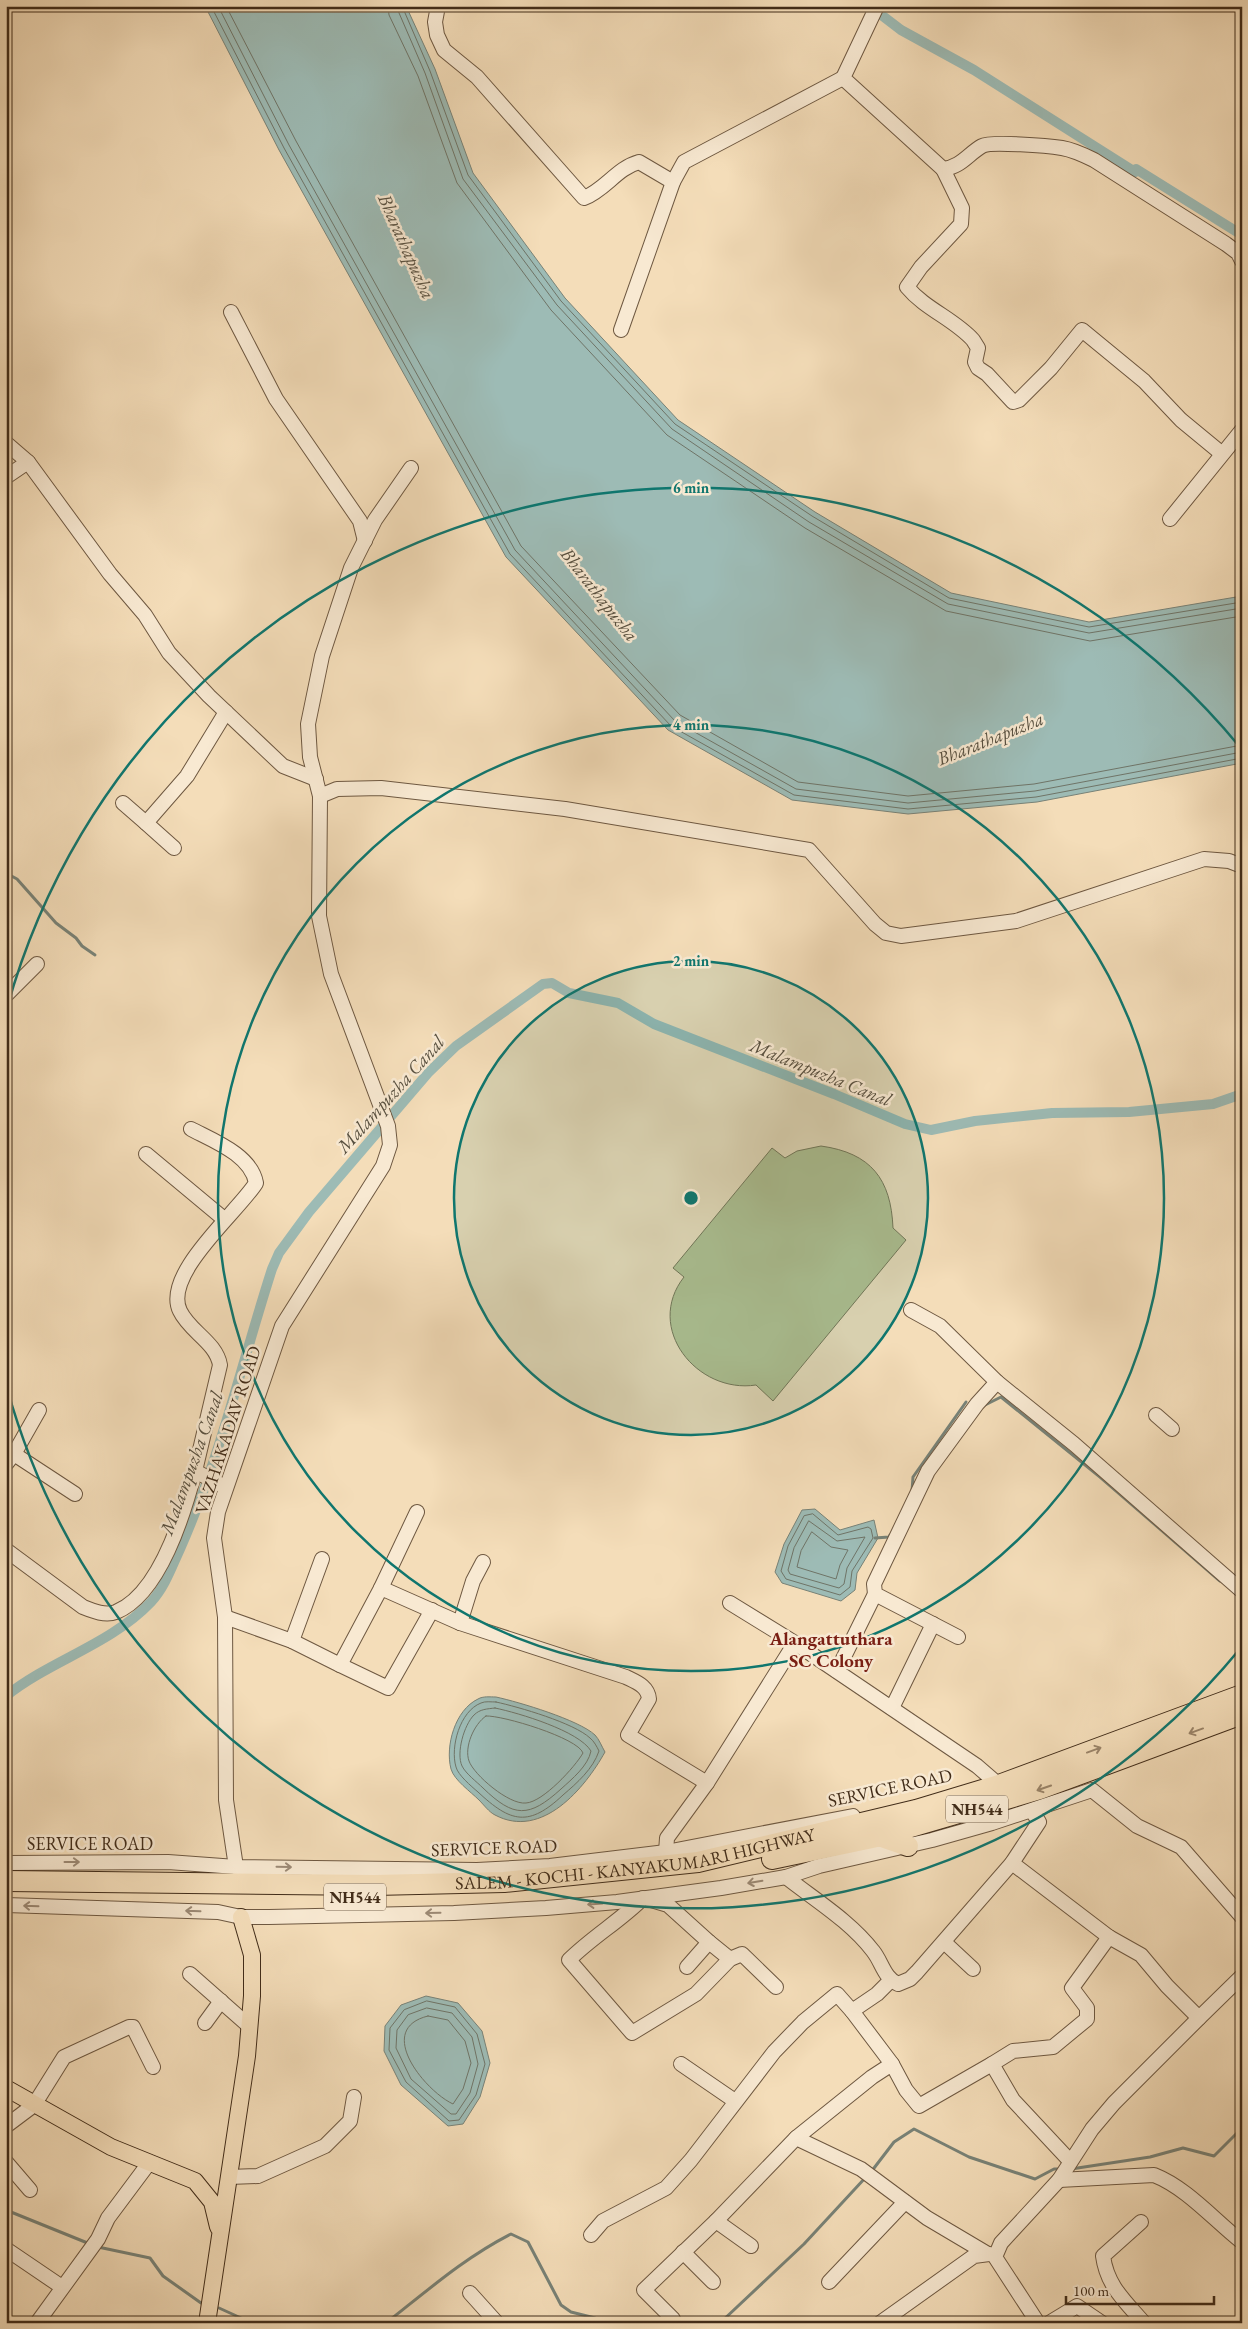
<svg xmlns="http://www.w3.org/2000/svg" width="1248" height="2329" font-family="'EB Garamond',serif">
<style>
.park{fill:#bbc18f;stroke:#7e7654}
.water{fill:#9dbbb5;stroke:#788277}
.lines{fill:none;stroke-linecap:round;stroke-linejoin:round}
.shore{stroke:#6f7467;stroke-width:1}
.stream{stroke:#788277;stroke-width:3}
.canal{stroke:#9dbbb5;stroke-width:10}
.minor-casing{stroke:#6e5841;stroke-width:16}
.major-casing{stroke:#412c19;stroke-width:18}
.highway-casing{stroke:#412c19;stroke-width:22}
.minor{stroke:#f8e9d2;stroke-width:14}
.major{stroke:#f4ddb9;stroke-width:16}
.highway{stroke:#f4ddb9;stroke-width:20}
.oneway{stroke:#9a8469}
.oneway2{stroke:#9c8a76}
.ring{fill:none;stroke:#0f766e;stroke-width:2.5}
.labels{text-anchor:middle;stroke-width:5;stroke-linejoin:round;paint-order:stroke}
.shield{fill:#f8e9d2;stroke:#786550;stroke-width:1}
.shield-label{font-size:16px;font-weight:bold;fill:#412c19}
.street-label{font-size:18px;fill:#412c19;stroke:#f8e9d2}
.water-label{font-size:19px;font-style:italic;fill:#585040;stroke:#f8e9d2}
.neighbourhood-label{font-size:19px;font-weight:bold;fill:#7a1f14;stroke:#f8e9d2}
.centre{fill:#0f766e;stroke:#f8e9d2;stroke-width:2.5}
.ring-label{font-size:15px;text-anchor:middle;font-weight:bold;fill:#0f766e;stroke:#f8e9d2;stroke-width:5;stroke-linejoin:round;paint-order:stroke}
</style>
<rect width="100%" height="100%" fill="#f4ddb9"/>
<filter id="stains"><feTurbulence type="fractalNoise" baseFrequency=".004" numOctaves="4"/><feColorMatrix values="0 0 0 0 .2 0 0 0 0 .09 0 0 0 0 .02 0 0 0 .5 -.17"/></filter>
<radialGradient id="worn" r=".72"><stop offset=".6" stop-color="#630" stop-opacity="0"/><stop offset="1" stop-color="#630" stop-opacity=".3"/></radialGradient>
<!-- park -->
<path class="park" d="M 821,1146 C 871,1153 891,1179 893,1228 L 906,1240 L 773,1401 L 756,1385 C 697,1394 644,1328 684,1277 L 673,1268 L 772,1148 L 785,1158 L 797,1151 Z"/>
<!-- water -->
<g class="water">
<path d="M 205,6 L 406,6 L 435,69 L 473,173 L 565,298 L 678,420 L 815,512 L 951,593 L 1089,622 L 1242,596 L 1242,763 L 1037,802 L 908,814 L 792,800 L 668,730 L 506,557 L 279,150 Z"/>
<path d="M 815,1509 L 840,1530 L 874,1520 L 878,1538 L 857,1573 L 855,1590 L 841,1601 L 782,1583 L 775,1572 L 784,1544 L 802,1510 Z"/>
<path d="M 496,1697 C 519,1702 579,1720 595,1735 C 599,1739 602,1747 605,1752 C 585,1788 542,1840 495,1815 C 489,1812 484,1805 479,1800 C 471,1792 454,1780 451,1769 C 445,1746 455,1710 478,1699 C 483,1696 490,1697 496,1697 Z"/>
<path d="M 426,1996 L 458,2003 L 482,2031 L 490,2063 L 480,2097 L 463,2124 L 448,2126 L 401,2085 L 384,2051 L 385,2026 L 401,2005 Z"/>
</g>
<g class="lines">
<!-- shore -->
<g class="shore">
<path d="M 211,6 L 284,148 L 510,554 L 671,726 L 794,795 L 908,809 L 1036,797 L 1242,758"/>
<path d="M 218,6 L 289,145 L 515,550 L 675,721 L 796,789 L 908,803 L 1035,791 L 1242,752"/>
<path d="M 226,6 L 296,141 L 521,546 L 680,715 L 798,782 L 908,796 L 1034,784 L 1242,745"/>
<path d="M 388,6 L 389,15 L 418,76 L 457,183 L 551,310 L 667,435 L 805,528 L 946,611 L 1090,641 L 1242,616"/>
<path d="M 396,6 L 425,73 L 463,179 L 557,305 L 672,429 L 809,522 L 948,604 L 1089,633 L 1242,608"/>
<path d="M 402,6 L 430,71 L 468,175 L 561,301 L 675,424 L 812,516 L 949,598 L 1089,627 L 1242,602"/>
<path d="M 813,1514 L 838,1535 L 868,1527 L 871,1529 L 873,1538 L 852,1571 L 850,1587 L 840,1595 L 786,1579 L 781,1571 L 788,1546 L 804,1516 Z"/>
<path d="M 809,1521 L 837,1541 L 865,1537 L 847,1568 L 844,1584 L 839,1588 L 790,1574 L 788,1570 L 794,1548 Z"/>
<path d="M 812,1532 L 831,1547 L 848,1550 L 840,1565 L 836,1579 L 797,1567 L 801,1551 Z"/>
<path d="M 496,1702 C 519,1707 574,1723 590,1738 C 594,1741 597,1747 599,1751 C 593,1769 577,1783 563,1795 C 529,1827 511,1823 478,1792 C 471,1786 458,1775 456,1767 C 450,1747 460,1711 481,1703 C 485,1701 491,1702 496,1702 Z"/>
<path d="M 495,1708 C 519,1713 579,1731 591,1751 C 588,1766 572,1779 561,1789 C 529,1818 514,1818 483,1788 C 477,1782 466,1774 462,1766 C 456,1753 464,1725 474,1715 C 480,1709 487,1709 495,1708 Z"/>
<path d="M 486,1716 C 502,1715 578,1738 583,1753 C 575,1767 543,1802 526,1803 C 509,1805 474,1775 469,1761 C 464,1747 474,1724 486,1716 Z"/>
<path d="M 427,2001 L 455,2007 L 477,2034 L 485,2064 L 476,2095 L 459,2120 L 449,2121 L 406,2082 L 389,2050 L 390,2028 L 404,2010 Z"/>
<path d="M 427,2008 L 452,2013 L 472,2037 L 478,2064 L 470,2093 L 456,2114 L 451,2114 L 411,2079 L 396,2048 L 397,2030 L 408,2015 Z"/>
<path d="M 428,2016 L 448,2020 L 465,2041 L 471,2063 L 463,2089 L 453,2104 C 425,2091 374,2029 428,2016 Z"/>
</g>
<!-- stream -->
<g class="stream">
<path d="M 6,873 L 17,879 L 56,923 L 76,938 L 82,946 L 95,955"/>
<path d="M 983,1406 L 1001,1397 L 1100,1477 L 1220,1581"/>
<path d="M 912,1491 L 913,1477 L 966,1402"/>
<path d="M 875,1538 L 889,1537 L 890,1535"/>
<path d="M 1235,1593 L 1242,1600"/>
<path d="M 1071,2169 L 1150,2157 L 1183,2148 L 1214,2156 L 1242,2128"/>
<path d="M 871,2172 L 894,2142 L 914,2129 L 969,2157 L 1035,2179 L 1054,2169 L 1060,2169"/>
<path d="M 6,2210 L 90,2244"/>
<path d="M 98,2247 L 150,2258 L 163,2276 L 201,2303"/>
<path d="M 219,2308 L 252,2323"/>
<path d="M 386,2323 C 427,2291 464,2258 511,2234 L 528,2242 L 561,2305 L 571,2312 L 595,2318 L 599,2323"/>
<path d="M 720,2323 L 804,2244 L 866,2177"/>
</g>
<!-- canal -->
<g class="canal">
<path d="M 871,7 L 901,30 L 974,70 L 1135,172 L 1136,169 L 1242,235"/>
<path d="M 6,1696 C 51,1660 110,1645 151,1602 C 165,1587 172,1566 180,1549 C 220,1459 242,1362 272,1269 L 279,1253 L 309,1212 L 428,1073 L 456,1046 L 543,984 L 552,983 L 569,993 L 618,1003 L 654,1024 L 834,1094 L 905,1124 L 931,1130 L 975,1121 L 1052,1113 L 1129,1112 L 1213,1104 L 1242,1094"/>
</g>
<!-- minor casing -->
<g class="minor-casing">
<g id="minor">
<path d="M 438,6 L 435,22 L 437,35 L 444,50 L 477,77 L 584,198 C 605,190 617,168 639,162 L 673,182"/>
<path d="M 877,6 L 843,78 L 943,169 C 961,167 968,154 982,146 C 991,141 1049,146 1062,148 C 1074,150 1084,155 1094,160 L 1226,244 L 1238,253 L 1242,261"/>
<path d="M 943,169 L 962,208 L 961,224 L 921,267 L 907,287 C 925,309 954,319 973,340 L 978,348 L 975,362 L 978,368 L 987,374 L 1013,402 L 1019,400 L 1051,368 L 1082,330 L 1144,381 L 1181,420 L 1221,453"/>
<path d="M 231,312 L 276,399 L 360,521 L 365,541"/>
<path d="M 621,330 L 673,182 L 684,162 L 843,78"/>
<path d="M 6,443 L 28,462 L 110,574 L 145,615 L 169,653 L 209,696 L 283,766 L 316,779"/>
<path d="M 411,468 L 375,520 L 351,568 L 322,656 L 308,724 L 310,757 L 320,796 L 337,789 L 381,788 L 565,809 L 809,850 L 875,924 L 886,933 L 901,936 L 1016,921 L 1204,859 L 1229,861 L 1242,866"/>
<path d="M 6,477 L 28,462"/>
<path d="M 1170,519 L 1242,430"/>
<path d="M 123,803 L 146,823 L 187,776 L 226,712"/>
<path d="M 146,823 L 174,848"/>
<path d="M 6,995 L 37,964"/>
<path d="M 191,1129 C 214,1141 251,1155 256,1183 C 239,1211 162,1274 180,1311 C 190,1332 216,1342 220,1365 L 195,1471"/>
<path d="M 146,1154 L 224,1219"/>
<path d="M 911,1310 L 940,1326 L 997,1382 L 1074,1444 L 1242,1591"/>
<path d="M 1156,1415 L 1172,1429"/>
<path d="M 14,1454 L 39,1410"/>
<path d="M 6,1464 L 14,1454 L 75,1494"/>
<path d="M 6,1550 L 83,1607 C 93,1611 105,1616 116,1612 C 160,1594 184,1513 195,1471 L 225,1487"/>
<path d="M 381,1588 L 417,1512"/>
<path d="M 730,1603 L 795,1643 L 977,1766 L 999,1785"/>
<path d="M 225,1617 L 292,1641 L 340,1665 L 381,1588 L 460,1623 L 626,1677 C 636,1682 648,1686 649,1699 L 628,1735 L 707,1783"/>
<path d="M 460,1623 L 473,1581 L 483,1562"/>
<path d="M 958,1637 L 875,1594 L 874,1584 L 928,1471 L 977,1404 L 997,1382"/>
<path d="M 292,1641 L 322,1559"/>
<path d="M 340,1665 L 388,1688 L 432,1610"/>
<path d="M 837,1671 L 875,1594"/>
<path d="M 892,1708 L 933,1624"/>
<path d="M 666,1852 L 667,1838 L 707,1783 L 795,1643"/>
<path d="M 6,1863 L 168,1862 L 236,1867 L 477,1870 L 550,1866 L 666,1852 L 853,1816"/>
<path d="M 1012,1863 L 1109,1937 L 1141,1955 L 1167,1986 L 1199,2018 L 1242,1976"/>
<path d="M 236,1867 L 226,1800 L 225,1617 L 214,1538 L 218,1512 L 282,1326 L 383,1166 L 390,1145 L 388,1126 L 331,974 L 319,916 L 320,796"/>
<path d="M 786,1877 C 815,1900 850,1921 873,1951 C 882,1962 884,1978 898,1984 L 910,1979 L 917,1972 L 1012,1863 L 1039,1822 L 1032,1811"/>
<path d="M 643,1898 C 620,1921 592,1937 569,1960 L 632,2033 L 696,1994 L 730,1959 L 742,1954 L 776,1987"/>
<path d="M 648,1899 L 668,1905 L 709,1942 L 687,1967"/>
<path d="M 6,1905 L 218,1912 L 241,1917 L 269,1917 L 454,1913 L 546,1908 L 617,1902 L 721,1888 L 786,1877 L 819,1866 L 932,1840 L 992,1823 L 1092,1790 L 1137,1826 L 1181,1847 L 1242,1917"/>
<path d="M 709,1942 L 730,1959"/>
<path d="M 944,1942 L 973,1969"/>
<path d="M 190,1974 L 249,2026"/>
<path d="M 852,2011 L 892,2064"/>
<path d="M 205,2023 L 221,2001"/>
<path d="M 681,2064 L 735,2101"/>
<path d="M 6,2126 L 34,2105 L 64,2057 L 129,2027 L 133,2027 L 153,2067"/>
<path d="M 796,2138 L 872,2077 L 892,2064 L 906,2090 L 919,2106 L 992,2064"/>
<path d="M 1070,2161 L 1013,2100 L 992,2064 L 1013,2051 L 1053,2047 L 1087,2019 L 1087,2008 L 1072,1988 L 1109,1937"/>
<path d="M 6,2162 L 30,2190"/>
<path d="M 229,2177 L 258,2176 L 325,2146 L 350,2121 L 354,2097"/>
<path d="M 1059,2180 L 1154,2175 C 1187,2188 1214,2220 1242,2242"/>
<path d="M 716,2221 L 751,2246"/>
<path d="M 1141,2222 L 1103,2256 C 1107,2286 1125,2301 1144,2323"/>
<path d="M 591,2235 L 603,2221 L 666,2188 L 691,2160 L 774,2052 L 803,2022 L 837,1994 L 852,2011 L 877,1994 L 890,1981"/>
<path d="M 6,2249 L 62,2287"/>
<path d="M 683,2252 L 713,2282"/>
<path d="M 829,2282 L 905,2202"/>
<path d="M 470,2293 L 497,2323"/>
<path d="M 37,2323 L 98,2239 L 108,2218 L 149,2163"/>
<path d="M 668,2323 L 673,2319 L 644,2290 L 716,2221 L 796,2138 L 861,2169 L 927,2218 L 986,2253"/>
<path d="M 880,2323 L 974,2256 L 989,2254"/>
<path d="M 1038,2323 L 995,2257 L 1001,2243 L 1059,2180 L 1092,2129 L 1114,2103 L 1199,2018"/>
<path d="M 1049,2323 L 1077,2306 L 1102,2323"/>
</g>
</g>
<!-- major casing -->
<g class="major-casing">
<g id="major">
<path d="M 6,2088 L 111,2147 L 195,2181 L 212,2202 L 218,2227"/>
<path d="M 207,2323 L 247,2056 L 252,1996 L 252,1955 L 241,1917"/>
</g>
</g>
<!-- highway casing -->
<g class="highway-casing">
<g id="highway">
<path d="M 879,1836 L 908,1846"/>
<path d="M 772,1859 L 877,1837 L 1040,1789 L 1242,1714"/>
<path id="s1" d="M 6,1881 L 375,1885 L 504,1882 L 698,1862 L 916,1810 L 999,1785 L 1242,1695"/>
</g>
</g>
<!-- minor -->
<use href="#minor" class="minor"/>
<!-- major -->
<use href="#major" class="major"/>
<!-- highway -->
<use href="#highway" class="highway"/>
</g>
<!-- one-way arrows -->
<defs><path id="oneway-shaft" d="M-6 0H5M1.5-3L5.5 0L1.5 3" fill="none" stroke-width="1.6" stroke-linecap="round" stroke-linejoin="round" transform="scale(1.25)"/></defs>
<g class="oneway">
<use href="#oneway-shaft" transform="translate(1196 1731) rotate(160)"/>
<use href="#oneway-shaft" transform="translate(1094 1750) rotate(-20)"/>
<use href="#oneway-shaft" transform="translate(1044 1788) rotate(161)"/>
</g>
<g class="oneway2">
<use href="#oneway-shaft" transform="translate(72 1862)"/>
<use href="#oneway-shaft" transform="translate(284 1867) rotate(1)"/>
<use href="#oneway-shaft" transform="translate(755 1882) rotate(171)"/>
<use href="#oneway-shaft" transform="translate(595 1904) rotate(176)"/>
<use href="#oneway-shaft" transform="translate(31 1906) rotate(-178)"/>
<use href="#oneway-shaft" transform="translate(193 1911) rotate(-178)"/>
<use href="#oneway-shaft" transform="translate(433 1913) rotate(179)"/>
</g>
<!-- distance rings -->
<circle cx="691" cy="1198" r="237" fill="#0f766e" fill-opacity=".12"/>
<g class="ring">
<circle cx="691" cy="1198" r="237"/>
<circle cx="691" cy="1198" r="473"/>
<path d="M1239 1650A710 710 0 0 1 7 1388M7 1008A710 710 0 0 1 1239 746"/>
</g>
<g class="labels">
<!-- shield labels -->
<g class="shield">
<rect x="946" y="1795.5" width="62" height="27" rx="4"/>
<rect x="324" y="1883.5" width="62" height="27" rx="4"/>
</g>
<g class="shield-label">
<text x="977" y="1815">NH544</text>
<text x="355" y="1903">NH544</text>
</g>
<!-- street labels -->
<g class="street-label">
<text transform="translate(228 1430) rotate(-72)" y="6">VAZHAKADAV ROAD</text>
<text transform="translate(890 1788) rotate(-12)" y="6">SERVICE ROAD</text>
<text x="90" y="1850">SERVICE ROAD</text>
<text transform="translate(494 1848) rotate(-2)" y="6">SERVICE ROAD</text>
<text dy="6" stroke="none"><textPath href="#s1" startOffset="631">SALEM - KOCHI - KANYAKUMARI HIGHWAY</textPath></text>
</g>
<!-- water labels -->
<g class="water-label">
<text transform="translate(407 246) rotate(66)" y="7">Bharathapuzha</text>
<text transform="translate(600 594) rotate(52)" y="7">Bharathapuzha</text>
<text transform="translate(990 738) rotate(-22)" y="7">Bharathapuzha</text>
<text transform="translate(821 1072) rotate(22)" y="7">Malampuzha Canal</text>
<text transform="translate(390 1094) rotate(-48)" y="7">Malampuzha Canal</text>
<text transform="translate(191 1463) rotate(-70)" y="7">Malampuzha Canal</text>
</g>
<!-- neighbourhood labels -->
<g class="neighbourhood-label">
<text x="831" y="1645">Alangattuthara<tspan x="831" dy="22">SC Colony</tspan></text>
</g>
</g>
<circle cx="691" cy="1198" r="8" class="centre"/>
<g class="ring-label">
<text x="691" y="493">6 min</text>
<text x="691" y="730">4 min</text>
<text x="691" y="966">2 min</text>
</g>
<!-- margin -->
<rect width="1248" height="2329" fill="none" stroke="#f4ddb9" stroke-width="25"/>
<rect x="8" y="8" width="1233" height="2314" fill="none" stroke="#412c19" stroke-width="2.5"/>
<rect x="12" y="12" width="1223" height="2304" fill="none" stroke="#412c19"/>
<!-- scale -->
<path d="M1066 2296v8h148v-8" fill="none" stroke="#412c19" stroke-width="2.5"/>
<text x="1073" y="2296" font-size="15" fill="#412c19" stroke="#f8e9d2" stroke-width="4" paint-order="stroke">100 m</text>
<rect width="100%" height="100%" filter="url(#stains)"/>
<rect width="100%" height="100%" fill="url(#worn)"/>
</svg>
